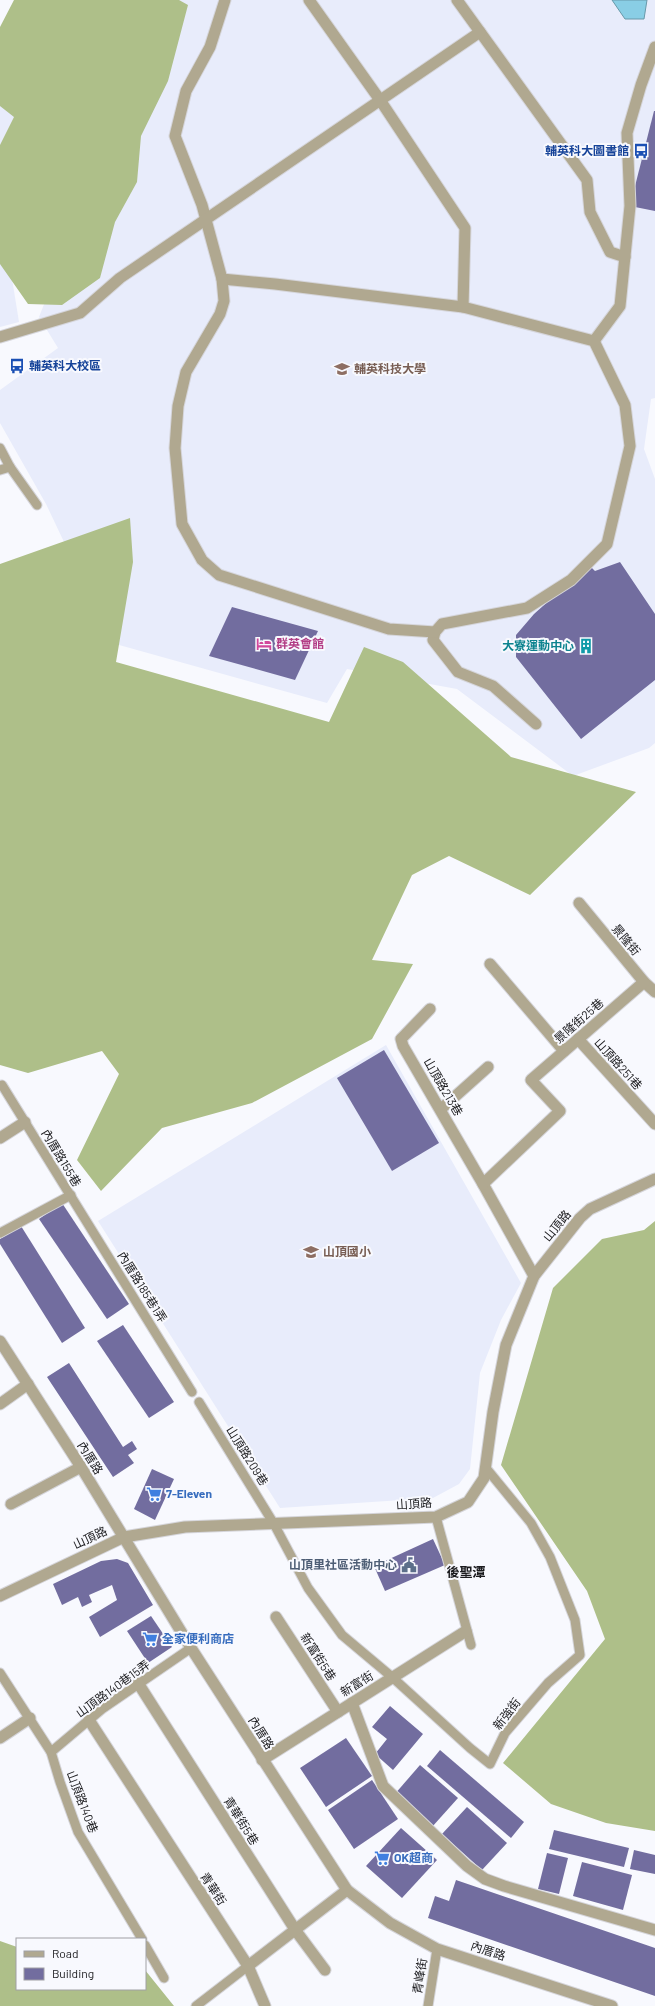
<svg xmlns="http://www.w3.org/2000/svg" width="655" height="2006" font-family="Barlow,'Noto Sans TC',sans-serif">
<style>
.built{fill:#e8ecfb}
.forest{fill:#aebf89}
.water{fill:#89cee5;stroke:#6898a9}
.building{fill:#726d9f}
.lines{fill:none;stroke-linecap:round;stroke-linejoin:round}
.service-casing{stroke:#d5d5da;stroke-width:11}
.minor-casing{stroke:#d5d5da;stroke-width:13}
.service{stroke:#b0a890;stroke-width:9}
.minor{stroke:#b0a890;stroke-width:11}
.labels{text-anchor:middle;stroke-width:4;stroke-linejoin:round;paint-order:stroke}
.transit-label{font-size:12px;font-weight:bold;fill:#164399;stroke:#f8f9fe;text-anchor:end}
.education-label{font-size:12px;font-weight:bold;fill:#785e54;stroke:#f8f9fe;text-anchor:start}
.hotel-label{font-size:12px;font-weight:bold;fill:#b23c85;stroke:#f8f9fe;text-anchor:start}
.culture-label{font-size:12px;font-weight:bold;fill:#0d838f;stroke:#f8f9fe;text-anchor:end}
.street-label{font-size:12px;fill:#1b1b1e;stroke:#f8f9fe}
.shop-label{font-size:12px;font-weight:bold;fill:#366cbe;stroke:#f8f9fe;text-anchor:start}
.service-label{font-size:12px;font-weight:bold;fill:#4e5e75;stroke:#f8f9fe;text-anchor:end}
.neighbourhood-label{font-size:13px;font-weight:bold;fill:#1b1b1e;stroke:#f8f9fe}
</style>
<rect width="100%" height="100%" fill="#f8f9fe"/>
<!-- built -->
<g class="built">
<path d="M 128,0 L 655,0 L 655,398 L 651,399 L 644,449 L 655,479 L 655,743 L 649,748 L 573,776 L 457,689 L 347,669 L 327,703 L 112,643 L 46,504 L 0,423 L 0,390 L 58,348 L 39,317 L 74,229 Z"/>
<path d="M 0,84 L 30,110 L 0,164 Z"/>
<path d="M 0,242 L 9,260 L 19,322 L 0,327 Z"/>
<path d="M 386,1045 L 521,1283 L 501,1320 L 480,1373 L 470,1469 L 459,1484 L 433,1498 L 280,1508 L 98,1221 Z"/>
</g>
<!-- forest -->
<g class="forest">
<path d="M 14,0 L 179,0 L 188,5 L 168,81 L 141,136 L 137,182 L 115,222 L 100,278 L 62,305 L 28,304 L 0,264 L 0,145 L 14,117 L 0,106 L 0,27 Z"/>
<path d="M 130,518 L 133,562 L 116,662 L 329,722 L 364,647 L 403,662 L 511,757 L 636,792 L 530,895 L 449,856 L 412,875 L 372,960 L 413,964 L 372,1039 L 252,1103 L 162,1128 L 101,1191 L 77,1160 L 119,1074 L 102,1051 L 28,1073 L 0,1065 L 0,564 Z"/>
<path d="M 655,1221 L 655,1831 L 606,1823 L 551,1804 L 503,1763 L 605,1639 L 587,1591 L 501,1465 L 553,1288 L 602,1239 L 644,1230 Z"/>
<path d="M 0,1941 L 17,1947 L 17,1989 L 145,1989 L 145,1970 L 174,2006 L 0,2006 Z"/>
</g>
<!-- water -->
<path class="water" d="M 612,0 L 647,0 L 644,19 L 625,19 Z"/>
<!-- building -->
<g class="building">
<path d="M 654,111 L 655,111 L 655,211 L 630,206 Z"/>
<path d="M 620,562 L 655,614 L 655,680 L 581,739 L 516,657 L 516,635 L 534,614 L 589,565 L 595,571 Z"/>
<path d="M 232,607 L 318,631 L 295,680 L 209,656 Z"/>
<path d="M 384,1050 L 439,1143 L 392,1171 L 337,1078 Z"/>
<path d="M 62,1203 L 129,1304 L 107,1319 L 39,1219 Z"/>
<path d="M 21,1226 L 85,1328 L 62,1343 L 0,1244 L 0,1239 Z"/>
<path d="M 123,1325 L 174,1402 L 149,1418 L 97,1341 Z"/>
<path d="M 69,1363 L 123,1447 L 132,1441 L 137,1449 L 128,1455 L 134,1463 L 113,1477 L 47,1377 Z"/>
<path d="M 152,1469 L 174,1479 L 155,1520 L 134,1509 Z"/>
<path d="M 433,1539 L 445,1565 L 385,1591 L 374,1566 Z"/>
<path d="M 117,1559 L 128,1563 L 153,1605 L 100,1637 L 89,1617 L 117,1600 L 112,1585 L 89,1595 L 92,1602 L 82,1607 L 78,1597 L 62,1605 L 53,1584 L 101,1561 Z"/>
<path d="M 151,1616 L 172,1647 L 148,1663 L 127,1631 Z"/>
<path d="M 390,1706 L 423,1734 L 393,1770 L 375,1754 L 387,1739 L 372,1727 Z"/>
<path d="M 346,1738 L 372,1776 L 326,1807 L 300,1768 Z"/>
<path d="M 440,1750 L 524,1822 L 511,1838 L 427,1766 Z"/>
<path d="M 420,1765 L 458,1798 L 432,1827 L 394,1795 Z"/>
<path d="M 372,1780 L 398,1819 L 354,1849 L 328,1810 Z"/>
<path d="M 467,1807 L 507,1843 L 482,1870 L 442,1834 Z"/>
<path d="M 401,1828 L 437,1860 L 402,1898 L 366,1866 Z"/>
<path d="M 554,1830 L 629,1848 L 624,1867 L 549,1849 Z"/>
<path d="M 634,1850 L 655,1855 L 655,1874 L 630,1869 Z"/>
<path d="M 547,1853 L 568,1858 L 559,1894 L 538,1889 Z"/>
<path d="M 582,1862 L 632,1875 L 623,1910 L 573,1896 Z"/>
<path d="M 456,1880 L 655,1948 L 655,1996 L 428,1918 L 435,1896 L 449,1901 Z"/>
</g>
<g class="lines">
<!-- service casing -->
<g class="service-casing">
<g id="service">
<path d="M 0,448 L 10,467 L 37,505"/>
<path d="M 0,470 L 10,467"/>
<path d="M 2,1085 L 192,1392"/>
<path d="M 0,1233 L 71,1195"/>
<path d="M 199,1402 L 274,1524 L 308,1588 L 342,1635 L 392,1677 L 470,1748 L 490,1764 L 505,1733 L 548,1683 L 580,1655 L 575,1620 L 550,1557 L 531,1523 L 486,1468"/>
<path d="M 436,1517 L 471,1645"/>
<path d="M 0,1673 L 51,1752 L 60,1782 L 78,1832 L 142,1939"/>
<path d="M 51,1752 L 102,1709 L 191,1648"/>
<path d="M 145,1945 L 164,1978"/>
<path d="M 196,2006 L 248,1966"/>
<path d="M 428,2006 L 437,1949"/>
</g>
</g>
<!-- minor casing -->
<g class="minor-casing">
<g id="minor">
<path d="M 225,0 L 210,47 L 186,91 L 175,136 L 202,205 L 222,279 L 275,284 L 463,307 L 594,341 L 625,405 L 630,446 L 607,544 L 571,580 L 527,608 L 442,624 L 435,632 L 433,640 L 458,672 L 493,686 L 536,724"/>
<path d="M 309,0 L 380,100 L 465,228 L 463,307"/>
<path d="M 457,0 L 587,180 L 590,212 L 610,252 L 625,257"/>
<path d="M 222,279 L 224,301 L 220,314 L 186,372 L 178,406 L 175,448 L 182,524 L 202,560 L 219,575 L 389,629 L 435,632"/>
<path d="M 0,337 L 80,313 L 120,278 L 480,32"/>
<path d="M 594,341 L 620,306 L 630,206 L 627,133 L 641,85 L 655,47"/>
<path d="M 579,903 L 644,982 L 655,992"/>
<path d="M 490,964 L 564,1051"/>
<path d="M 430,1009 L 403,1037 L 401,1039 L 403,1046 L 483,1184 L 534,1276"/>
<path d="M 578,1039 L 655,1124"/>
<path d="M 441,1109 L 488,1067"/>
<path d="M 0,1138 L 25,1122"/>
<path d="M 483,1184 L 560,1111 L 531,1080 L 644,982"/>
<path d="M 0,1341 L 81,1467 L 191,1648 L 347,1890 L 390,1923 L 437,1949 L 612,2006"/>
<path d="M 0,1404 L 28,1384"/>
<path d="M 11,1504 L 81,1467"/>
<path d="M 0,1596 L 124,1537 L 185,1527 L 436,1517 L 468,1502 L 484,1478 L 493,1412 L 506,1345 L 534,1276 L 580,1218 L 590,1209 L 655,1179"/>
<path d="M 276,1617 L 338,1712"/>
<path d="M 138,1683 L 296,1931 L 325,1970"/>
<path d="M 352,1703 L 383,1786 L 467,1866 L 485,1879 L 504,1886 L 655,1930"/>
<path d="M 89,1720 L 248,1966 L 265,2006"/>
<path d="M 0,1738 L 30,1718"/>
<path d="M 262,1760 L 466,1631"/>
<path d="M 248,1966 L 347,1890"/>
</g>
</g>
<!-- service -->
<use href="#service" class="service"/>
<!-- minor -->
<use href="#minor" class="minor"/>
</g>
<!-- icons -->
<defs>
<g id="bus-bare" transform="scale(1.2)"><path d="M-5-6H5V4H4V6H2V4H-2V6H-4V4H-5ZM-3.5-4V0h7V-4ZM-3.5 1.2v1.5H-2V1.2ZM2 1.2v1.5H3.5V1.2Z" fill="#1a4fb4" stroke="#f8f9fe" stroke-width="2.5" paint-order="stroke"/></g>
<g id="university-bare" transform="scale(1.2)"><path d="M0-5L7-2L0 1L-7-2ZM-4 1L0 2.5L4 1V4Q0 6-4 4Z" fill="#8d6e63" stroke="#f8f9fe" stroke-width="2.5" paint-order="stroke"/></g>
<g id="hotel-bare" transform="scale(1.2)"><path d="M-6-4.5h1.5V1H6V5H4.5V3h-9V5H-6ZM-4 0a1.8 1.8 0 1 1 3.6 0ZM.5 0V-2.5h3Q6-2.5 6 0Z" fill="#d1479c" stroke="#f8f9fe" stroke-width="2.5" paint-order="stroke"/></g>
<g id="building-bare" transform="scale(1.2)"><path d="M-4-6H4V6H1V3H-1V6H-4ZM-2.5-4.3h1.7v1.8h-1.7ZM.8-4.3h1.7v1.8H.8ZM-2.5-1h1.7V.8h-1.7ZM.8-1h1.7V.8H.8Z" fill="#0f9aa8" stroke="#f8f9fe" stroke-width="2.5" paint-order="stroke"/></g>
<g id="school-bare" transform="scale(1.2)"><path d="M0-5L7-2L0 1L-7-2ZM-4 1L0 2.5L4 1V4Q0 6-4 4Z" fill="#8d6e63" stroke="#f8f9fe" stroke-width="2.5" paint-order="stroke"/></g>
<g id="supermarket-bare" transform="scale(1.2)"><path d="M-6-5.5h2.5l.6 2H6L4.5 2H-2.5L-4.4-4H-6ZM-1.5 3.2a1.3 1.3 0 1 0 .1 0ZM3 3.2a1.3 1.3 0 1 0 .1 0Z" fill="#3f7fe0" stroke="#f8f9fe" stroke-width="2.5" paint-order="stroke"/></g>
<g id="civic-bare" transform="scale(1.2)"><path d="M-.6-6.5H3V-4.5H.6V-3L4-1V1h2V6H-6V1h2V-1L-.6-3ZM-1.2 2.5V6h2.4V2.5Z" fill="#5c6f8a" stroke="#f8f9fe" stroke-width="2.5" paint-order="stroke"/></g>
</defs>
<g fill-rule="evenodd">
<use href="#bus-bare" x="641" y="151"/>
<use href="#bus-bare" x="17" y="366"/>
<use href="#university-bare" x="342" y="369"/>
<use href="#hotel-bare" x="264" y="644"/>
<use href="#building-bare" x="586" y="646"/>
<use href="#school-bare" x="311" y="1252"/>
<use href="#supermarket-bare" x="154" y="1494"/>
<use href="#civic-bare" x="409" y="1565"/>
<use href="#supermarket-bare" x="150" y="1639"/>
<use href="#supermarket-bare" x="382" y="1858"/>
</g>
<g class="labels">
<!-- transit labels -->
<g class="transit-label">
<text x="629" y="155">輔英科大圖書館</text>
<text x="29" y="370" text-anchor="start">輔英科大校區</text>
</g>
<!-- education labels -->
<g class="education-label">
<text x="354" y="373">輔英科技大學</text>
<text x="323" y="1256">山頂國小</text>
</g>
<!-- hotel labels -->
<g class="hotel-label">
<text x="276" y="648">群英會館</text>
</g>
<!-- culture labels -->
<g class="culture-label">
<text x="574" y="650">大寮運動中心</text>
</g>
<!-- street labels -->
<g class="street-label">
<text transform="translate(626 940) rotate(50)" y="4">景隆街</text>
<text transform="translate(579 1021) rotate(-41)" y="4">景隆街25巷</text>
<text transform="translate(618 1064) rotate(48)" y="4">山頂路251巷</text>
<text transform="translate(443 1087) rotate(60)" y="4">山頂路213巷</text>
<text transform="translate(61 1158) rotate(59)" y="4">內厝路155巷</text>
<text transform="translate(557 1226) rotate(-51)" y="4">山頂路</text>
<text transform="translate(142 1287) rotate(58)" y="4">內厝路185巷1弄</text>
<text transform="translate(247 1456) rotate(58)" y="4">山頂路209巷</text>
<text transform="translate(90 1458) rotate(58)" y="4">內厝路</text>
<text transform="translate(414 1504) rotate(-4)" y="4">山頂路</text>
<text transform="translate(90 1538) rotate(-25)" y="4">山頂路</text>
<text transform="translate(318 1657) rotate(57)" y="4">新富街5巷</text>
<text transform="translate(357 1684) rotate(-32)" y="4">新富街</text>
<text transform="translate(113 1689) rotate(-36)" y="4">山頂路140巷15弄</text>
<text transform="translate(507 1714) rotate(-52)" y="4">新強街</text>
<text transform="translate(261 1733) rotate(58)" y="4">內厝路</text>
<text transform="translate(82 1802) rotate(69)" y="4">山頂路140巷</text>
<text transform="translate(241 1821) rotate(58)" y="4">青華街5巷</text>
<text transform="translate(213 1889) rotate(57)" y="4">青華街</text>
<text transform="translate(488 1951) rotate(18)" y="4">內厝路</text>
<text transform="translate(420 1976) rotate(-81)" y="4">青峰街</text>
</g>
<!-- shop labels -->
<g class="shop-label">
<text x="166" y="1498">7-Eleven</text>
<text x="162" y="1643">全家便利商店</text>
<text x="394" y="1862">OK超商</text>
</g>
<!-- service labels -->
<g class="service-label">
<text x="397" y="1569">山頂里社區活動中心</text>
</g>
<!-- neighbourhood labels -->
<g class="neighbourhood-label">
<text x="466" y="1577">後聖潭</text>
</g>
</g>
<!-- legend -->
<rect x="16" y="1938" width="130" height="52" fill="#f8f9fe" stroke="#a0a0a4"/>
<rect x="24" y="1951" width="20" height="6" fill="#b0a890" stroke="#a0a0a4"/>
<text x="52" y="1958" font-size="12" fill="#1b1b1e">Road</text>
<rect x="24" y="1968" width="20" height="12" fill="#726d9f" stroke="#a0a0a4"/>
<text x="52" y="1978" font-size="12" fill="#1b1b1e">Building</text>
</svg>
